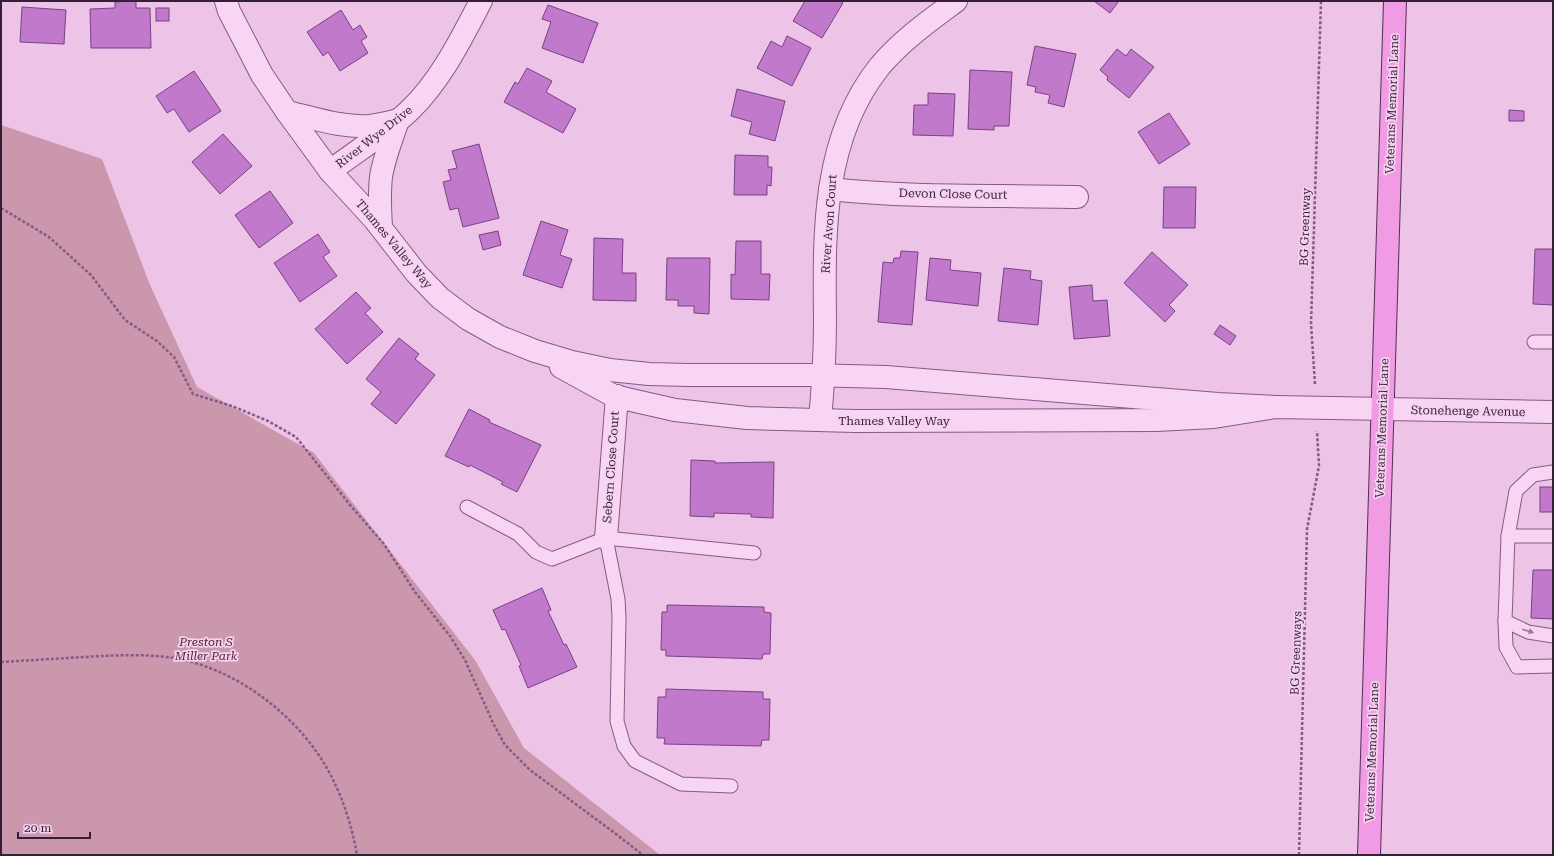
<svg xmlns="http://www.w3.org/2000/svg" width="1554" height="856" font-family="'Roboto Serif',serif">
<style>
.green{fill:#cb97ad}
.building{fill:#c079cb;stroke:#7b4086}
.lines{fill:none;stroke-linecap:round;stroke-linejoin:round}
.service-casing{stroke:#865a87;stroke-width:15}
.minor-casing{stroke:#865a87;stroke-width:24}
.primary-casing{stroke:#522e55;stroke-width:24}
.path{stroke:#865a87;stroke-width:2.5;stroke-dasharray:3 2;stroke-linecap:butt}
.service{stroke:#f8d6f3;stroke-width:13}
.minor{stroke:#f8d6f3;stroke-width:22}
.primary{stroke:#f09be4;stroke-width:22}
.oneway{fill:#967a95}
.labels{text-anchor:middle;stroke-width:3.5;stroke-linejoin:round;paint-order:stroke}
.street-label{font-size:12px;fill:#351e37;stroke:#f5d2ef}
.park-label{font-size:12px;font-style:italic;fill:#532533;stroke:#f5d2ef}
</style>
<rect width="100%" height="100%" fill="#edc3e7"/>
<!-- green -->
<path class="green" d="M 1,125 L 102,159 L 150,285 L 197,387 L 314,453 L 475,660 L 524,748 L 660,855 L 1,855 Z"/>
<!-- building -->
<g class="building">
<path d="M 136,1 L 136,8 L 150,8 L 151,48 L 91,48 L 90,9 L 115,8 L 115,2 Z"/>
<path d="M 805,1 L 840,1 L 843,3 L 822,38 L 793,21 Z"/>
<path d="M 1094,1 L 1119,1 L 1110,13 Z"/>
<path d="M 548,5 L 598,23 L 583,63 L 542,48 L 551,22 L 542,19 Z"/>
<path d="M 22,7 L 66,10 L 64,44 L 20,42 Z"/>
<rect x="156" y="8" width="13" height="13"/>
<path d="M 341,10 L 353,30 L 360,25 L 367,37 L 361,41 L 368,53 L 340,71 L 328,52 L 323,56 L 307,32 Z"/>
<path d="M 787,36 L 811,48 L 792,86 L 757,68 L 771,41 L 782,47 Z"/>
<path d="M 1035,46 L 1076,54 L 1064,107 L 1048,103 L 1050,95 L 1035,92 L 1036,87 L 1027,85 Z"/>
<path d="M 1117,49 L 1126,56 L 1131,49 L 1154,67 L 1129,98 L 1107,80 L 1108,77 L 1100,70 Z"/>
<path d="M 527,68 L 552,81 L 546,92 L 576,109 L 563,133 L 504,102 L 515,82 L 518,84 Z"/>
<path d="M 970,70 L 1012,72 L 1009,126 L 994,126 L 994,130 L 968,129 Z"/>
<path d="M 194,71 L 221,111 L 189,132 L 174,109 L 167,113 L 156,96 Z"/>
<path d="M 737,89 L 785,101 L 775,141 L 749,134 L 752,122 L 731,116 Z"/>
<path d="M 928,93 L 955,94 L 953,136 L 913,135 L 914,105 L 928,105 Z"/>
<path d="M 1509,110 L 1524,111 L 1524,121 L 1509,121 Z"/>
<path d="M 1169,113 L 1190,144 L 1159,164 L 1138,132 Z"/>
<path d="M 223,134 L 252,166 L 220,194 L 192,162 Z"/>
<path d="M 479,144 L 499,218 L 463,227 L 458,208 L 450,210 L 443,182 L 451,180 L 448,170 L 457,168 L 452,151 Z"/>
<path d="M 735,155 L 768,156 L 768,167 L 772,167 L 771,186 L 767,185 L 767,195 L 734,195 Z"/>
<path d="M 1164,187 L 1196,187 L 1195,228 L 1163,228 Z"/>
<path d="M 270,191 L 293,223 L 259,248 L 235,215 Z"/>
<path d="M 541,221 L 568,230 L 560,255 L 572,259 L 562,288 L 523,275 Z"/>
<path d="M 498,231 L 501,245 L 483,250 L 479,235 Z"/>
<path d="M 318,234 L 330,252 L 323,257 L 337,276 L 300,302 L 274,263 Z"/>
<path d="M 594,238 L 623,239 L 622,273 L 636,273 L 636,301 L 593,300 Z"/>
<path d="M 736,241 L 761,241 L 761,274 L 770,274 L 769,300 L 731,299 L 731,274 L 735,275 Z"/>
<path d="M 1535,249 L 1553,249 L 1553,305 L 1533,304 Z"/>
<path d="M 901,251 L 918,252 L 912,325 L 878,322 L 883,262 L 893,263 L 894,258 L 900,258 Z"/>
<path d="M 1152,252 L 1188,285 L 1169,305 L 1175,311 L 1165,322 L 1124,283 Z"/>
<path d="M 667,258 L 710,258 L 709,314 L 694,313 L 694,306 L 678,306 L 678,300 L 666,300 Z"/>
<path d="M 930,258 L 951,260 L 950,270 L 981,273 L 978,306 L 926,300 Z"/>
<path d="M 1004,268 L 1031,271 L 1030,279 L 1042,281 L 1038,325 L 998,321 Z"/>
<path d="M 1092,285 L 1093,301 L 1107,300 L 1110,336 L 1074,339 L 1069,287 Z"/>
<path d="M 356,292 L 371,308 L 365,313 L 383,332 L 347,364 L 315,329 Z"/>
<path d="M 1220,325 L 1236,336 L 1230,345 L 1214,334 Z"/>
<path d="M 399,338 L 419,354 L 415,359 L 435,375 L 396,424 L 371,404 L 381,392 L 366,379 Z"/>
<path d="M 469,409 L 490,420 L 489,422 L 541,445 L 517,492 L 501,484 L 503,482 L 470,465 L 469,467 L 445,456 Z"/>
<path d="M 691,460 L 715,461 L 715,463 L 774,462 L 773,518 L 751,517 L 751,514 L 714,513 L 714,517 L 690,516 Z"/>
<rect x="1540" y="487" width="13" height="25"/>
<path d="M 1533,570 L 1553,570 L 1553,619 L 1531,618 Z"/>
<path d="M 542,588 L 551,610 L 548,611 L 564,645 L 566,644 L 577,667 L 528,688 L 519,666 L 521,665 L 505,629 L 502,630 L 493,610 Z"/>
<path d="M 667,605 L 764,607 L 764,612 L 771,613 L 770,654 L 763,654 L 762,659 L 666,656 L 666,650 L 661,650 L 662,612 L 667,612 Z"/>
<path d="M 666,689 L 763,692 L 763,699 L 770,699 L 769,740 L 762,740 L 761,746 L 664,744 L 665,738 L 657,738 L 658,697 L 666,697 Z"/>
</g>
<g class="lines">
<!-- service casing -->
<g class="service-casing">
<g id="service">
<path d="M 1534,342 L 1553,342"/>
<path d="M 1553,472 L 1533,475 L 1516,491 L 1508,536 L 1505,621 L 1506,647 L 1517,667 L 1553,666"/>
<path d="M 467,507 L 518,534 L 536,552 L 552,559 L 606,538 L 754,553"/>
<path d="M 1508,536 L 1553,536"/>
<path d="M 606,538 L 618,599 L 619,617 L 617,721 L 624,746 L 635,761 L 681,784 L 731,786"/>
<path d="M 1505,621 L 1528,632 L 1553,636"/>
</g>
</g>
<!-- minor casing -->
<g class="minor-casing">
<g id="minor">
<path d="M 226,1 L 229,11 L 262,75 L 287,112 L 330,171 L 374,219 L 416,273 L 440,298 L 468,319 L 500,337 L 535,351 L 572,362 L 610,370 L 649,374 L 688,375 L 809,375 L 886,377 L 1218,404 L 1276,407"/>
<path d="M 287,112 C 314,118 342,128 370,126 C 379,125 387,123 395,121"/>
<path d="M 330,171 C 357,151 386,133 410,110 C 441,80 461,39 481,1"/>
<path d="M 830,189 C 912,198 994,195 1077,197"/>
<path d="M 381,227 C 380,210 379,194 381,177 C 384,157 392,139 398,120"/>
<path d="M 561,367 L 614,396 L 631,400 L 675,410 L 747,418 L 855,421 L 1156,420 L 1214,417 L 1276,407 L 1553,412"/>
<path d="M 820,420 C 823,387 825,354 825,320 C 824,233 822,138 880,66 C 902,40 929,21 956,1"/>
<path d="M 606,538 L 617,396"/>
</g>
</g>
<!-- primary casing -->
<g class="primary-casing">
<path id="primary" d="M 1369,855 L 1395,1"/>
</g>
<!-- path -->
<g class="path">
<path d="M 1,208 L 49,237 L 91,275 L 125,320 L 157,341 L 174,357 L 193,394 L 232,406 L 268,421 L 296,437 L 350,505 L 384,544 L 415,592 L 450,636 L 465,660 L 493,723 L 505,745 L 530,770 L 616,834 L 643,855"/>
<path d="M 1315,384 L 1311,324 L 1321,1"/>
<path d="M 1,662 C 34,660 67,658 101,656 C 126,655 154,654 179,659 C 240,671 300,718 329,772 C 343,798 352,826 357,855"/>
<path d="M 1299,855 L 1307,529 L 1319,466 L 1317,431"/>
</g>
<!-- service -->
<use href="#service" class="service"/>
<!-- minor -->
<use href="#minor" class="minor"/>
<!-- primary -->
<use href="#primary" class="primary"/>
</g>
<!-- one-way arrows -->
<defs><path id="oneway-solid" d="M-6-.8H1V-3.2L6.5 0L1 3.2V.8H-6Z"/></defs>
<use class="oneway" href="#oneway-solid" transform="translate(1528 631) rotate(16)"/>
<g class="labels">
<!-- street labels -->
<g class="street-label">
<text transform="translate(1392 104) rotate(-88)" y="4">Veterans Memorial Lane</text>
<text transform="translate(374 137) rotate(-38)" y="4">River Wye Drive</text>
<text transform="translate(953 194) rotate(1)" y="4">Devon Close Court</text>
<text transform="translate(829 224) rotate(-86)" y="4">River Avon Court</text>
<text transform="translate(1305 227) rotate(-88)" y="4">BG Greenway</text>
<text transform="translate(394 244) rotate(50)" y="4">Thames Valley Way</text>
<text transform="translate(1468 411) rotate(1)" y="4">Stonehenge Avenue</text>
<text x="894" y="425">Thames Valley Way</text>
<text transform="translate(1382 428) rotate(-88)" y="4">Veterans Memorial Lane</text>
<text transform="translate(611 467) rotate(-86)" y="4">Sebern Close Court</text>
<text transform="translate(1296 653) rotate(-88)" y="4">BG Greenways</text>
<text transform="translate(1372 752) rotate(-88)" y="4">Veterans Memorial Lane</text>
</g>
<!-- park labels -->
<g class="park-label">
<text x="206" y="646">Preston S<tspan x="206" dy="14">Miller Park</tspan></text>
</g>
</g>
<!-- border -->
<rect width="1554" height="856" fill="none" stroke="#351e37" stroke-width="4"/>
<!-- scale -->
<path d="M18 832v6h72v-6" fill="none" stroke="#351e37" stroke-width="2"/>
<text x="24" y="832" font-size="12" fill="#351e37" stroke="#f5d2ef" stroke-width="3" paint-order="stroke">20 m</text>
</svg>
